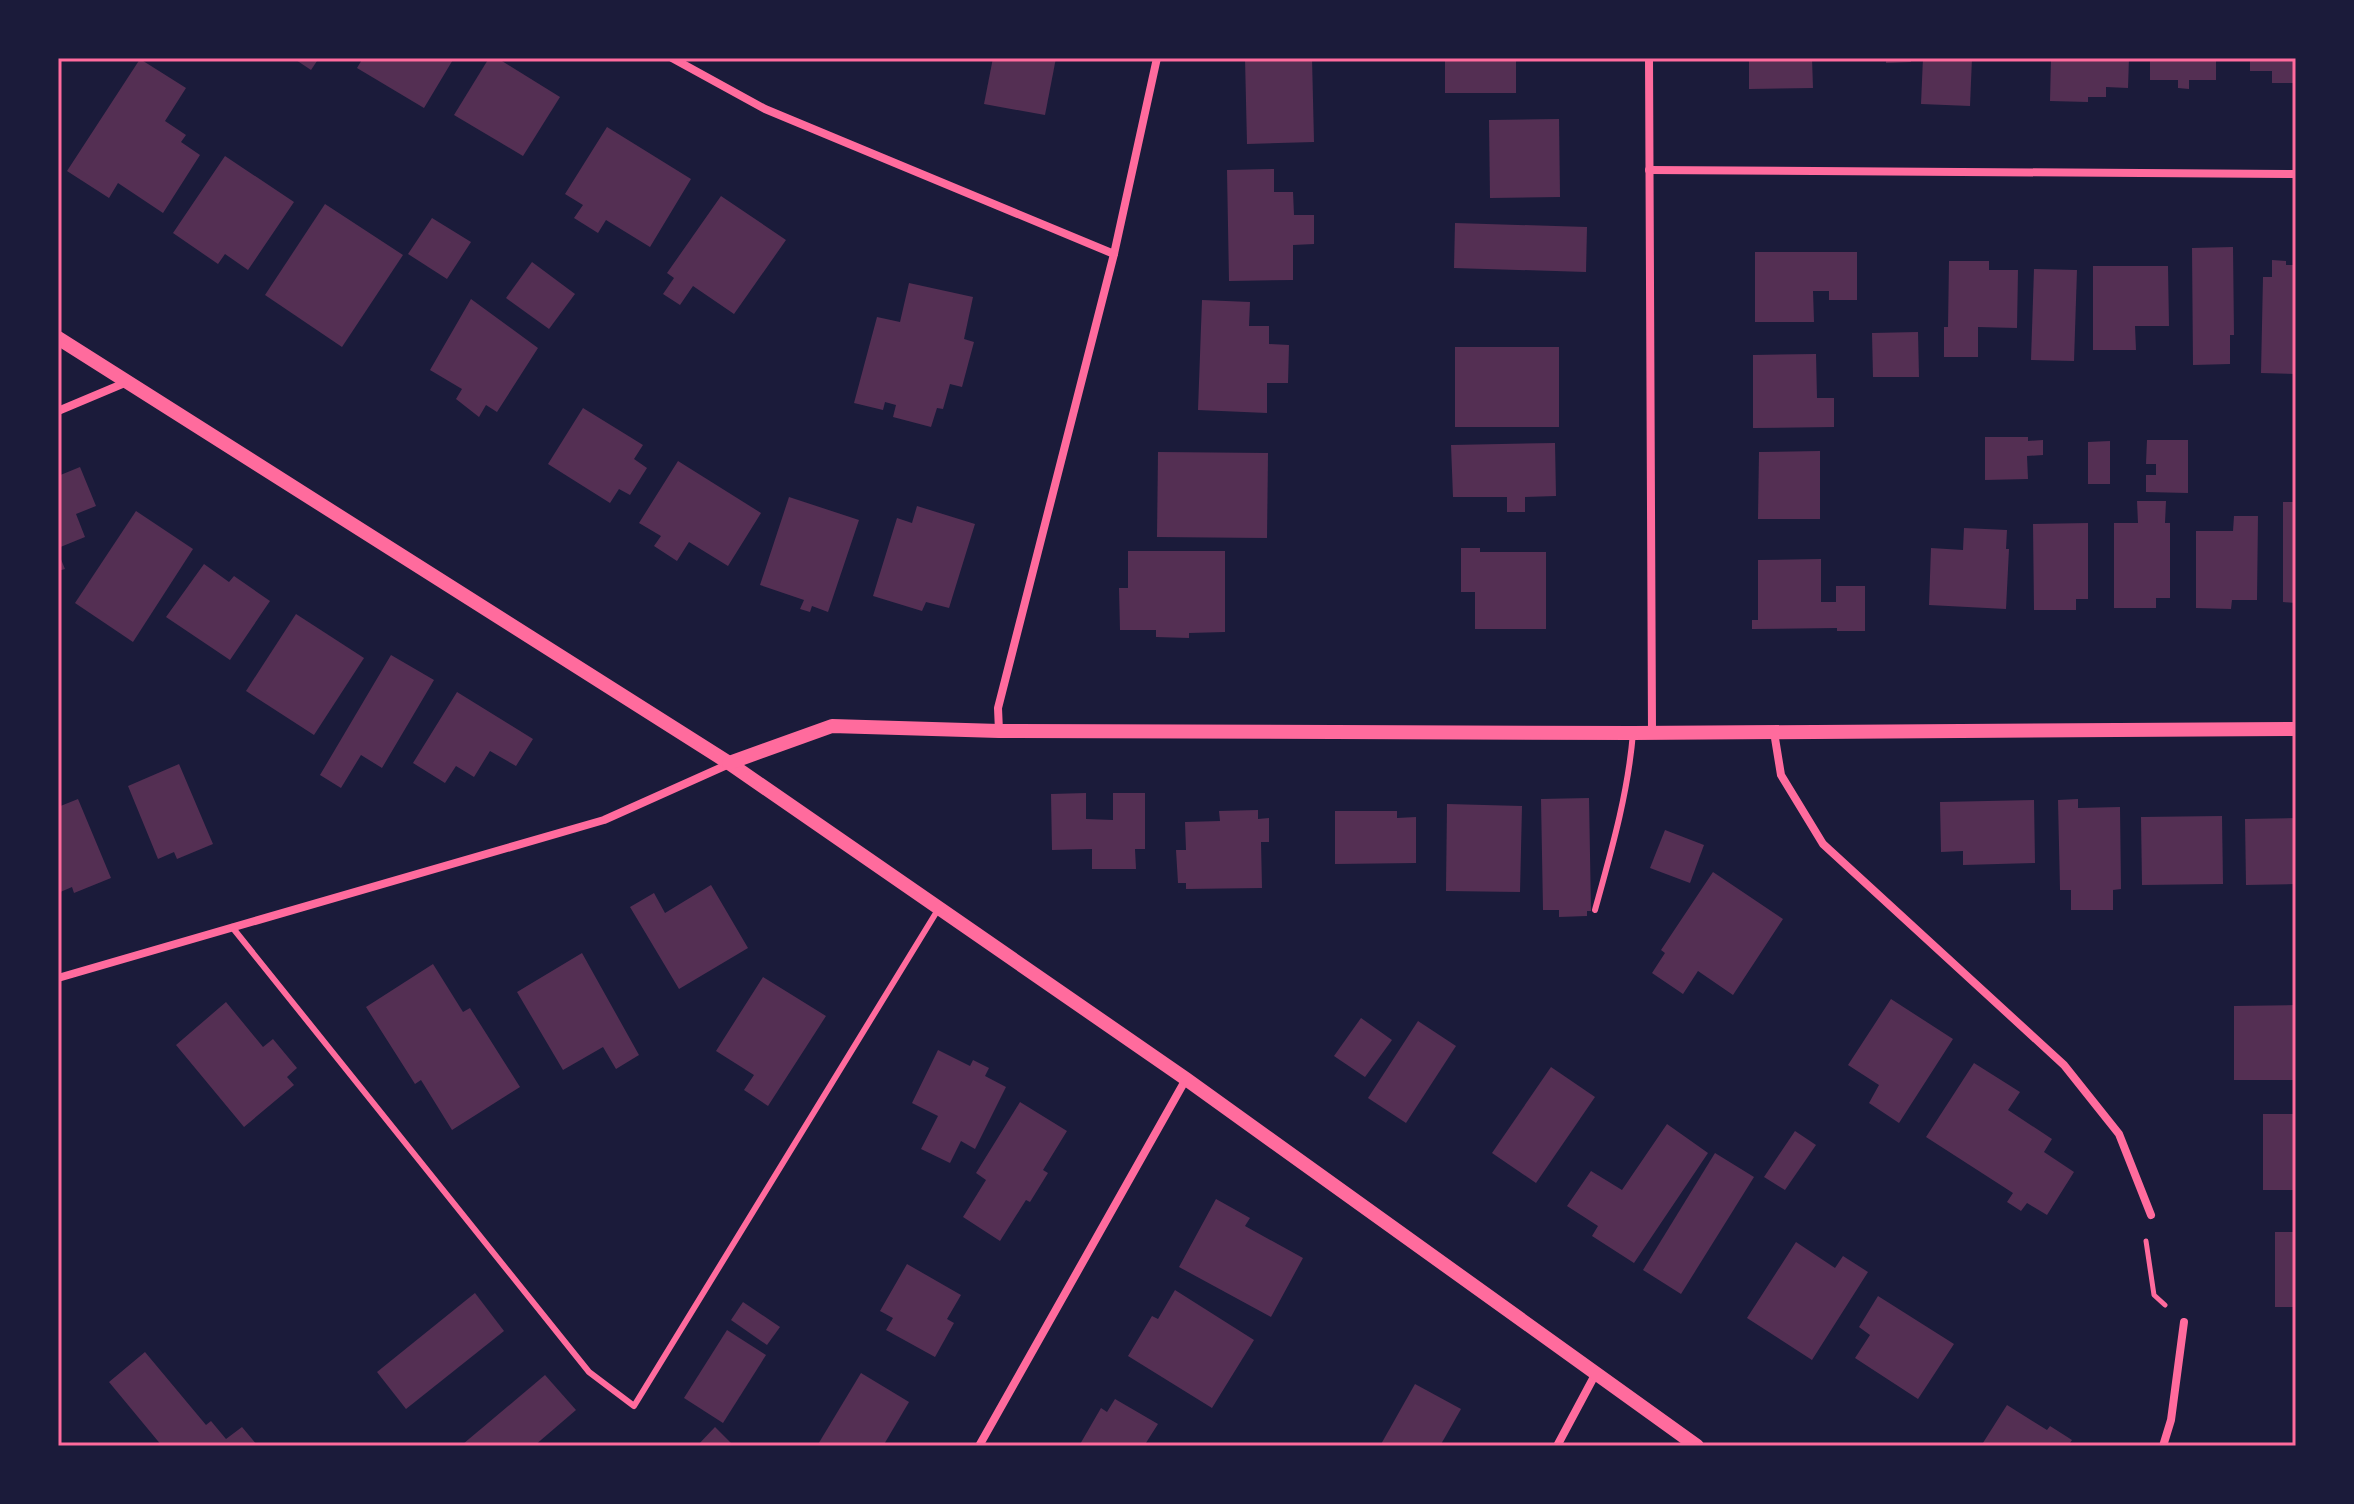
<svg xmlns="http://www.w3.org/2000/svg" width="2354" height="1504" font-family="'DejaVu Sans',sans-serif">
<style>
.building{fill:#542f53}
.lines{fill:none;stroke-linecap:round;stroke-linejoin:round}
.path{stroke:#ff6b9d;stroke-width:5}
.service{stroke:#ff6b9d;stroke-width:6}
.minor{stroke:#ff6b9d;stroke-width:8}
.tertiary{stroke:#ff6b9d;stroke-width:14}
.neatline{fill:none;stroke:#ff6b9d;stroke-width:3}
</style>
<rect width="100%" height="100%" fill="#1b1b3a"/>
<!-- building -->
<g class="building">
<path d="M 293,58 L 319,58 L 311,70 Z"/>
<path d="M 363,58 L 454,58 L 424,108 L 357,68 Z"/>
<path d="M 489,58 L 497,58 L 560,97 L 523,156 L 454,115 Z"/>
<path d="M 993,58 L 1056,58 L 1045,115 L 984,104 Z"/>
<path d="M 1245,58 L 1312,58 L 1314,142 L 1247,144 Z"/>
<rect x="1445" y="58" width="71" height="35"/>
<path d="M 1749,58 L 1812,58 L 1813,88 L 1749,89 Z"/>
<path d="M 1886,58 L 1911,58 L 1911,62 L 1886,63 Z"/>
<path d="M 1923,58 L 1972,58 L 1970,106 L 1921,104 Z"/>
<path d="M 2051,58 L 2129,58 L 2128,88 L 2106,87 L 2106,97 L 2088,97 L 2088,102 L 2050,101 Z"/>
<path d="M 2150,58 L 2216,58 L 2216,80 L 2189,80 L 2189,89 L 2178,88 L 2178,80 L 2150,80 Z"/>
<path d="M 2250,58 L 2296,58 L 2296,83 L 2272,83 L 2272,71 L 2250,71 Z"/>
<path d="M 140,59 L 186,88 L 165,121 L 186,135 L 181,142 L 200,155 L 163,213 L 118,183 L 109,198 L 67,171 Z"/>
<path d="M 1559,119 L 1560,197 L 1490,198 L 1489,120 Z"/>
<path d="M 607,127 L 691,179 L 650,247 L 606,220 L 598,233 L 574,218 L 583,205 L 565,194 Z"/>
<path d="M 225,156 L 294,202 L 248,270 L 225,254 L 218,264 L 173,233 Z"/>
<path d="M 1274,169 L 1274,192 L 1293,192 L 1294,215 L 1314,215 L 1314,244 L 1293,245 L 1293,280 L 1229,281 L 1227,170 Z"/>
<path d="M 721,196 L 786,240 L 734,314 L 693,286 L 680,305 L 663,294 L 674,278 L 667,273 Z"/>
<path d="M 325,204 L 403,255 L 342,347 L 265,295 Z"/>
<path d="M 432,218 L 471,242 L 447,279 L 408,254 Z"/>
<path d="M 1455,223 L 1587,227 L 1586,272 L 1454,268 Z"/>
<path d="M 2233,247 L 2234,335 L 2230,335 L 2230,364 L 2193,365 L 2192,248 Z"/>
<path d="M 1755,252 L 1857,252 L 1857,300 L 1829,300 L 1829,291 L 1813,291 L 1814,322 L 1755,322 Z"/>
<path d="M 2272,260 L 2286,261 L 2286,265 L 2296,265 L 2296,374 L 2261,373 L 2263,277 L 2272,277 Z"/>
<path d="M 1949,261 L 1989,261 L 1989,270 L 2018,270 L 2017,328 L 1978,327 L 1978,357 L 1944,357 L 1944,327 L 1948,327 Z"/>
<path d="M 532,262 L 575,294 L 549,329 L 506,298 Z"/>
<path d="M 2093,266 L 2168,266 L 2169,326 L 2135,326 L 2136,350 L 2093,350 Z"/>
<path d="M 2034,269 L 2077,270 L 2074,361 L 2031,360 Z"/>
<path d="M 909,283 L 973,297 L 964,339 L 974,342 L 962,387 L 950,384 L 943,409 L 937,408 L 931,427 L 893,417 L 896,405 L 885,402 L 883,410 L 854,403 L 877,317 L 900,322 Z"/>
<path d="M 471,299 L 538,348 L 497,412 L 486,405 L 479,417 L 456,399 L 462,389 L 430,370 Z"/>
<path d="M 1202,300 L 1250,302 L 1249,326 L 1269,326 L 1269,344 L 1289,345 L 1288,383 L 1267,383 L 1267,413 L 1198,410 Z"/>
<path d="M 1918,332 L 1919,377 L 1873,377 L 1872,333 Z"/>
<rect x="1455" y="347" width="104" height="80"/>
<path d="M 1816,354 L 1817,398 L 1834,398 L 1834,427 L 1753,428 L 1753,355 Z"/>
<path d="M 583,408 L 643,445 L 634,459 L 647,468 L 630,495 L 619,489 L 610,503 L 548,464 Z"/>
<path d="M 1985,437 L 2028,437 L 2028,441 L 2043,440 L 2043,455 L 2027,456 L 2028,479 L 1985,480 Z"/>
<path d="M 2147,440 L 2188,440 L 2188,493 L 2146,492 L 2146,475 L 2156,475 L 2156,464 L 2146,464 Z"/>
<path d="M 2110,441 L 2110,484 L 2088,484 L 2088,442 Z"/>
<path d="M 1555,443 L 1556,496 L 1525,497 L 1525,512 L 1507,512 L 1507,497 L 1453,497 L 1451,445 Z"/>
<path d="M 1820,451 L 1820,519 L 1758,519 L 1759,452 Z"/>
<path d="M 1158,452 L 1268,453 L 1267,538 L 1157,537 Z"/>
<path d="M 678,461 L 761,513 L 728,566 L 689,542 L 677,561 L 654,546 L 661,536 L 639,523 Z"/>
<path d="M 80,467 L 96,506 L 76,514 L 85,537 L 58,548 L 58,476 Z"/>
<path d="M 789,497 L 859,520 L 828,612 L 812,606 L 810,612 L 800,609 L 804,600 L 760,585 Z"/>
<path d="M 2137,501 L 2166,501 L 2165,523 L 2170,523 L 2170,598 L 2156,598 L 2156,608 L 2114,608 L 2114,523 L 2138,523 Z"/>
<path d="M 2283,502 L 2296,502 L 2296,603 L 2283,602 Z"/>
<path d="M 917,506 L 975,524 L 949,608 L 926,602 L 922,611 L 873,596 L 897,518 L 912,523 Z"/>
<path d="M 136,511 L 193,549 L 133,642 L 75,603 Z"/>
<path d="M 2234,516 L 2258,516 L 2257,600 L 2232,600 L 2231,609 L 2196,608 L 2196,531 L 2233,531 Z"/>
<path d="M 2088,523 L 2088,599 L 2076,599 L 2076,610 L 2034,610 L 2033,524 Z"/>
<path d="M 1964,528 L 2007,530 L 2006,549 L 2009,549 L 2006,609 L 1929,605 L 1931,548 L 1963,550 Z"/>
<path d="M 1461,548 L 1480,548 L 1480,552 L 1546,552 L 1546,629 L 1475,629 L 1475,592 L 1461,592 Z"/>
<path d="M 1128,551 L 1225,551 L 1225,632 L 1189,633 L 1189,638 L 1156,637 L 1156,630 L 1120,630 L 1119,588 L 1128,588 Z"/>
<path d="M 58,552 L 65,569 L 58,571 Z"/>
<path d="M 1821,559 L 1821,602 L 1836,602 L 1836,586 L 1865,586 L 1865,631 L 1837,631 L 1837,628 L 1752,629 L 1752,620 L 1758,620 L 1758,560 Z"/>
<path d="M 204,564 L 229,582 L 234,576 L 270,601 L 230,660 L 166,617 Z"/>
<path d="M 296,614 L 364,658 L 314,735 L 246,691 Z"/>
<path d="M 391,655 L 434,680 L 382,768 L 361,755 L 341,788 L 320,775 Z"/>
<path d="M 457,692 L 533,739 L 516,766 L 490,751 L 474,777 L 456,766 L 445,783 L 413,763 Z"/>
<path d="M 179,764 L 213,844 L 177,859 L 174,852 L 158,859 L 128,786 Z"/>
<path d="M 1086,793 L 1086,819 L 1113,820 L 1113,793 L 1145,793 L 1145,849 L 1135,849 L 1136,869 L 1092,869 L 1092,849 L 1052,850 L 1051,794 Z"/>
<path d="M 1589,798 L 1591,911 L 1587,911 L 1587,916 L 1559,917 L 1559,910 L 1543,910 L 1541,799 Z"/>
<path d="M 78,799 L 111,878 L 74,893 L 72,887 L 58,893 L 58,807 Z"/>
<path d="M 2078,799 L 2078,808 L 2120,807 L 2121,889 L 2113,890 L 2113,910 L 2071,910 L 2071,890 L 2060,890 L 2058,800 Z"/>
<path d="M 2034,800 L 2035,863 L 1963,865 L 1963,851 L 1941,852 L 1940,802 Z"/>
<path d="M 1447,804 L 1522,806 L 1520,892 L 1446,891 Z"/>
<path d="M 1258,810 L 1258,819 L 1269,818 L 1269,842 L 1261,842 L 1262,888 L 1186,889 L 1186,883 L 1178,883 L 1176,850 L 1186,850 L 1185,822 L 1220,821 L 1219,811 Z"/>
<path d="M 1335,811 L 1397,811 L 1397,818 L 1416,817 L 1416,863 L 1335,864 Z"/>
<path d="M 2222,816 L 2223,884 L 2142,885 L 2141,817 Z"/>
<path d="M 2296,818 L 2296,884 L 2246,885 L 2245,819 Z"/>
<path d="M 1665,830 L 1704,845 L 1690,883 L 1650,868 Z"/>
<path d="M 1713,872 L 1783,919 L 1733,995 L 1698,971 L 1683,994 L 1652,973 L 1665,953 L 1661,950 Z"/>
<path d="M 711,885 L 748,948 L 679,989 L 630,907 L 654,893 L 665,913 Z"/>
<path d="M 582,953 L 639,1055 L 616,1069 L 603,1047 L 563,1070 L 517,992 Z"/>
<path d="M 433,964 L 463,1012 L 470,1008 L 520,1087 L 452,1130 L 421,1080 L 415,1084 L 366,1007 Z"/>
<path d="M 763,977 L 826,1016 L 768,1106 L 744,1090 L 754,1075 L 716,1051 Z"/>
<path d="M 1891,999 L 1953,1039 L 1899,1123 L 1869,1103 L 1879,1085 L 1848,1065 Z"/>
<path d="M 226,1002 L 263,1047 L 273,1039 L 297,1068 L 287,1077 L 294,1085 L 244,1127 L 176,1045 Z"/>
<path d="M 2296,1005 L 2296,1080 L 2234,1080 L 2234,1006 Z"/>
<path d="M 1361,1018 L 1392,1040 L 1365,1077 L 1334,1056 Z"/>
<path d="M 1418,1021 L 1456,1046 L 1406,1123 L 1368,1098 Z"/>
<path d="M 938,1050 L 970,1066 L 973,1060 L 989,1068 L 985,1076 L 1006,1087 L 975,1149 L 961,1141 L 950,1163 L 921,1149 L 938,1116 L 912,1103 Z"/>
<path d="M 1974,1063 L 2020,1092 L 2008,1110 L 2052,1139 L 2044,1152 L 2074,1172 L 2047,1215 L 2027,1203 L 2021,1211 L 2007,1202 L 2013,1193 L 1926,1137 Z"/>
<path d="M 1551,1067 L 1595,1097 L 1536,1183 L 1492,1153 Z"/>
<path d="M 1020,1102 L 1067,1131 L 1043,1170 L 1048,1173 L 1030,1202 L 1026,1200 L 1000,1241 L 963,1217 L 986,1180 L 976,1173 Z"/>
<rect x="2263" y="1114" width="33" height="76"/>
<path d="M 1667,1124 L 1708,1153 L 1634,1263 L 1592,1236 L 1598,1226 L 1567,1206 L 1591,1171 L 1622,1190 Z"/>
<path d="M 1795,1131 L 1816,1145 L 1785,1190 L 1764,1177 Z"/>
<path d="M 1715,1153 L 1754,1177 L 1681,1294 L 1643,1270 Z"/>
<path d="M 1216,1199 L 1250,1218 L 1245,1226 L 1303,1258 L 1271,1317 L 1179,1267 Z"/>
<rect x="2275" y="1232" width="21" height="75"/>
<path d="M 1796,1242 L 1835,1268 L 1843,1256 L 1868,1272 L 1812,1360 L 1747,1318 Z"/>
<path d="M 907,1264 L 961,1295 L 947,1319 L 954,1323 L 935,1357 L 886,1330 L 893,1318 L 880,1311 Z"/>
<path d="M 1175,1290 L 1254,1340 L 1212,1408 L 1128,1356 L 1152,1316 L 1158,1319 Z"/>
<path d="M 475,1293 L 504,1331 L 406,1409 L 377,1372 Z"/>
<path d="M 1878,1296 L 1954,1344 L 1918,1399 L 1855,1358 L 1870,1335 L 1859,1327 Z"/>
<path d="M 743,1302 L 780,1327 L 767,1345 L 731,1320 Z"/>
<path d="M 727,1330 L 766,1355 L 723,1423 L 684,1398 Z"/>
<path d="M 145,1352 L 206,1425 L 211,1421 L 226,1439 L 242,1427 L 258,1446 L 162,1446 L 109,1382 Z"/>
<path d="M 861,1373 L 909,1402 L 883,1446 L 817,1446 Z"/>
<path d="M 545,1375 L 576,1410 L 534,1446 L 463,1444 Z"/>
<path d="M 1415,1384 L 1461,1409 L 1440,1446 L 1380,1446 Z"/>
<path d="M 1115,1399 L 1158,1424 L 1144,1446 L 1079,1446 L 1101,1408 L 1107,1412 Z"/>
<path d="M 2007,1405 L 2047,1430 L 2050,1426 L 2072,1440 L 2068,1446 L 1981,1446 Z"/>
<path d="M 715,1427 L 734,1446 L 697,1446 Z"/>
</g>
<g class="lines">
<!-- path -->
<path class="path" d="M 2146,1241 L 2154,1295 L 2165,1305"/>
<!-- service -->
<g class="service">
<path d="M 1595,910 C 1611,852 1628,794 1633,733"/>
<path d="M 232,927 L 589,1372 L 634,1406 L 939,908"/>
</g>
<!-- minor -->
<g class="minor">
<path d="M 672,58 L 765,109 L 1114,254"/>
<path d="M 1649,58 L 1652,733"/>
<path d="M 1649,170 L 2296,174"/>
<path d="M 58,411 L 127,382"/>
<path d="M 999,731 L 998,708 L 1114,254 L 1157,58"/>
<path d="M 1774,732 L 1781,775 L 1823,844 L 2064,1065 L 2119,1134 L 2151,1215"/>
<path d="M 58,978 L 604,820 L 729,764"/>
<path d="M 979,1446 L 1186,1079"/>
<path d="M 1557,1446 L 1596,1373"/>
<path d="M 2163,1446 L 2171,1420 L 2184,1322"/>
</g>
<!-- tertiary -->
<g class="tertiary">
<path d="M 58,338 L 729,763 L 1186,1079 L 1697,1446"/>
<path d="M 729,763 L 832,726 L 999,731 L 1633,733 L 2296,729"/>
</g>
</g>
<!-- border -->
<rect width="2354" height="1504" fill="none" stroke="#1b1b3a" stroke-width="120"/>
<rect x="60" y="60" width="2234" height="1384" class="neatline"/>
</svg>
